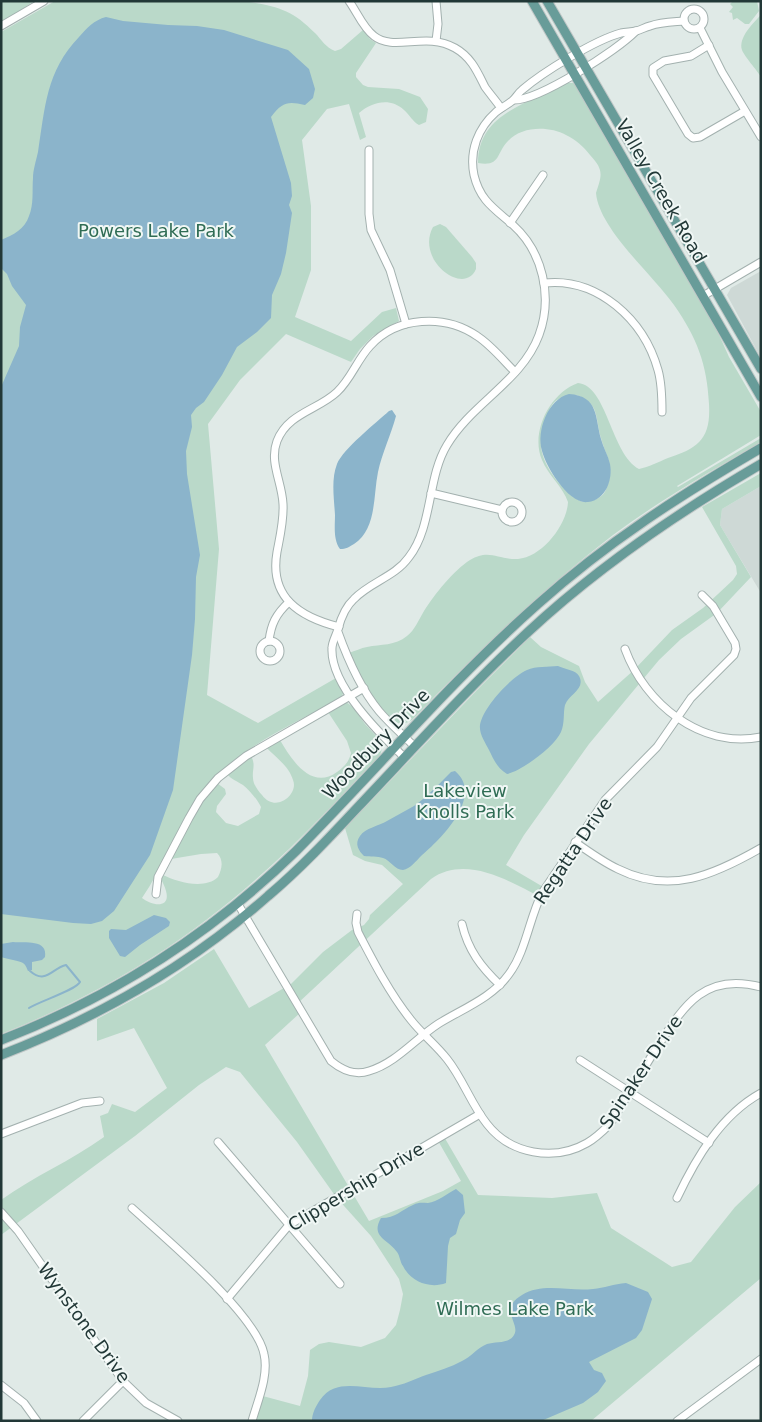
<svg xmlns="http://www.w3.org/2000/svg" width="762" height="1422" font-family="'DejaVu Sans',sans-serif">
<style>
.built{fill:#ced9d6}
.green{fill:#bad9c9;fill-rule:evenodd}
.water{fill:#8bb4cb}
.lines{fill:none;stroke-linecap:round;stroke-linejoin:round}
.stream{stroke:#8bb4cb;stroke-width:2}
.minor-casing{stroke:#a3b1af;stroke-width:9}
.major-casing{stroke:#c1c7c7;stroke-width:11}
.minor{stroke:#fff;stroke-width:7}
.major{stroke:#689c99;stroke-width:9}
.labels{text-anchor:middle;stroke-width:4;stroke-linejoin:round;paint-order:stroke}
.street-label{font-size:18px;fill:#223837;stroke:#f0f7f5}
.park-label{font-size:18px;fill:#2f6c54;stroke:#f0f7f5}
</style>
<rect width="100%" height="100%" fill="#e0eae7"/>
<!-- built -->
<g class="built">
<path d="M 761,271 L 761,358 L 727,295 L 731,288 Z"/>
<path d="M 761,486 L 761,593 L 720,525 L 722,509 Z"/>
</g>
<!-- green -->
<g class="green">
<path d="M 1,1 L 34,1 L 1,24 Z"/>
<path d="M 55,1 L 242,1 C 274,5 292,9 315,33 C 321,39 326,48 335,51 L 341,49 L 363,30 L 370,39 L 376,43 L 356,73 L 356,77 L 363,85 L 368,87 L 399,89 L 420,97 L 428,109 L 426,122 L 419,125 C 412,121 410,115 404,110 C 390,97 372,102 359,113 L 366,137 L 360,140 L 349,104 L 327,109 L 302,140 L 311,206 L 311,270 L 295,317 L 351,341 L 382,312 L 396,308 L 399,321 L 373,336 L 360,349 L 351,362 L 286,334 L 240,380 L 208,424 L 219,549 L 207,695 L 258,723 L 336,678 L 343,690 L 343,694 L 340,698 C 289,727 229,751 195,801 C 174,832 163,868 142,898 C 152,906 171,909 166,891 C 165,887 163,883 161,879 L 163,875 C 177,882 205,890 218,877 C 222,869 224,860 217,853 L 201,854 L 171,859 L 199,807 L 217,783 L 225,789 L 226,794 L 217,806 L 216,812 L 226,823 L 238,826 L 259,814 L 261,807 C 257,799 250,791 243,785 C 237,781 232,780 227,774 L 251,756 C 256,765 252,769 253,778 C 253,784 258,791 262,795 C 276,814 299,794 293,780 C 289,766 276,758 266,747 L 280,740 C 291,759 311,791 337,772 C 344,767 349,762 351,753 L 347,741 L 328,712 L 346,702 L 353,707 L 365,724 L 379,739 L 382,745 L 381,753 C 376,761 368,768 361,775 C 349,788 337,801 324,814 C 227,915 132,982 1,1034 L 1,32 Z"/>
<path d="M 733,1 L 757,1 L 759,11 L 749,24 L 745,24 L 737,18 L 733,20 L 732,13 L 729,12 L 733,7 L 730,4 Z"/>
<path d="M 761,15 L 761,77 C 757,70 744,56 742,50 C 738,38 753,23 761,15 Z"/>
<path d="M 567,83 L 573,83 L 576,85 L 712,319 L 729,357 L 761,412 L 761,435 L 677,486 L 678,487 L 761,438 L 761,442 C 711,471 660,500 613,535 C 540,591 475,654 412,720 C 407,723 402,725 396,722 C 379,715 358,670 349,653 C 355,651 361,648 367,647 C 381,644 395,646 407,636 C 415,630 419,619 424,611 C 434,595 454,570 470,560 C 489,548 499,560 518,559 C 542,557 567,525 568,502 C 563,487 548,475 542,460 C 530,432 550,393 578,383 C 607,385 611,454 639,469 C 649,467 658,462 668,458 C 698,448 711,439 709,404 C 707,364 697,338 674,305 C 653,275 599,229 596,193 C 602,175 604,170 590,155 C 584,147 575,139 566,135 C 549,126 522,126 508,141 C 496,153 501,167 478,163 C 478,112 531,103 567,83 ZM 576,395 C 600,403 595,418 601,438 C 606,456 615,468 607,486 C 606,491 603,496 598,498 C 594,501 588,501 583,502 C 565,495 542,466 541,446 C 540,437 543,428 546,420 C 548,413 551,404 557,400 C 562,397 570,396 576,395 Z"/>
<path d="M 440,224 L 446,227 L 472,257 L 476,263 L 476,269 C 464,297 415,260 433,227 Z"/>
<path d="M 761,473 L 761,486 L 722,509 L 720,525 L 751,577 L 717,613 L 681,639 L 659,660 L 589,744 L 524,835 L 506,865 L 545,888 L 540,897 C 508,880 465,855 431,879 L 297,1004 L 301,1012 L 265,1045 L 369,1221 L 443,1191 L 461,1181 L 437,1139 L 443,1135 L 478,1195 L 552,1198 L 597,1193 L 611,1228 L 672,1267 L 691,1262 L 735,1207 L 761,1182 L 761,1278 L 591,1421 L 252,1421 L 259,1395 L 300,1406 L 308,1376 L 310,1350 L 319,1344 L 329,1342 L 361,1347 L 385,1338 L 396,1325 L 400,1310 L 403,1294 L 399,1279 L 371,1236 L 336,1197 L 297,1142 L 240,1072 L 226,1067 L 199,1085 L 135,1136 L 1,1235 L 1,1200 C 34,1176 71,1161 104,1137 L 100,1116 L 108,1113 L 112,1104 L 135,1112 L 167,1088 L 134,1028 L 97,1041 L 97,1019 L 164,983 L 214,949 L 249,1008 L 291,984 L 323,952 L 352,930 L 364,925 L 369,919 L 370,915 L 403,884 L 382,865 L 365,861 L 353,855 L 345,828 L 481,686 L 530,637 L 541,647 L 579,666 L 585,682 L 598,702 L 634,670 L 672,630 L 703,608 L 733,580 L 737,574 L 736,566 L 702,507 Z"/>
</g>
<!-- water -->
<g class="water">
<path d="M 106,17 L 123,21 L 168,25 L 197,26 L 224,30 L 288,50 L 309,69 L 315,89 L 313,98 L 305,105 C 288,101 282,102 271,117 L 291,183 L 292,196 L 289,205 L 292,213 L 286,253 L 281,274 L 272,295 L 271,318 L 257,332 L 237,347 L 222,375 L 204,402 L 196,408 L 191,415 L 192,427 L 186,451 L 187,474 L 200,555 L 196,577 L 195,619 L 192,655 L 173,790 L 150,855 L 114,911 L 102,921 L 91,924 L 73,923 L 1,914 L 1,387 L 19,346 L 20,327 L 26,305 L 12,286 L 7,274 L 1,268 L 1,240 C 13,235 25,229 29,216 C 34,204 32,191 33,178 C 33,170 36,161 38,152 C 45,108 46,71 79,37 C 87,28 94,20 106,17 Z"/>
<path d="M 569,394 C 599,396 595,418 601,439 C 603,447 608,455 610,464 C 613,479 606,500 588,502 C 569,505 546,467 542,451 C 536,431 548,399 569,394 Z"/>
<path d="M 392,410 L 396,416 C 391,435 382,453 378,472 C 373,496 377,529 354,544 C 349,547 346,549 340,549 C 333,540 335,525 335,515 C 334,498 331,479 337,464 C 343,449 376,423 389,411 Z"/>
<path d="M 558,666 C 564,669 576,670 579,676 C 586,689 569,694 565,705 C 563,713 565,723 561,732 C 555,746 522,771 507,774 C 497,768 494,760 489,750 C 485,742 479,734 480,725 C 483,707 511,677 527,670 C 536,666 548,667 558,666 Z"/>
<path d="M 455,771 C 485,796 440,840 421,856 C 416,861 410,869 403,870 C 395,870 390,860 383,858 C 378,856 370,857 364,856 C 359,851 354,844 360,836 C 365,828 379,826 387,821 C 396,816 405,811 414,806 C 428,796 439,784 451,772 Z"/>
<path d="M 154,915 L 166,918 L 170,922 L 169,926 L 140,945 L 125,957 L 120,956 L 109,938 L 109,931 L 111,929 L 126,930 Z"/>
<path d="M 13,942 C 25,943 48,939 45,957 L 42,960 L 32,962 L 32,970 L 28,971 C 27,969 26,965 23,963 C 20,961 7,959 1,957 L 1,944 Z"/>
<path d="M 456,1189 L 463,1195 L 465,1213 L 460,1220 L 456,1234 L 450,1238 L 448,1246 L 446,1283 C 430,1289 411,1282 403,1266 C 400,1262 400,1256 397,1252 C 388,1239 370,1237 381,1218 C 396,1218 401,1210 413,1205 C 419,1202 422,1203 428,1203 C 437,1202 448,1193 456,1189 Z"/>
<path d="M 626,1283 L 648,1292 L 652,1299 L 642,1330 L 636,1338 L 589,1362 L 594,1370 L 602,1373 L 606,1381 L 598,1392 L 583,1403 L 541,1421 L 312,1421 C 312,1413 316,1406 320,1400 C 337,1375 367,1392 391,1387 C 403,1385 415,1379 426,1375 C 438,1371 451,1367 462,1361 C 471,1357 477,1348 487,1344 C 495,1341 509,1344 514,1335 C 521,1324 498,1309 522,1295 C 543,1282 570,1292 593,1289 C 604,1288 614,1284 626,1283 Z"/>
</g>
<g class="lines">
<!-- stream -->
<path class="stream" d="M 29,1008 C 40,1001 76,990 80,982 L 66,965 C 52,968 46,985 30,971"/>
<!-- minor casing -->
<g class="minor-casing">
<g id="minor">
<path d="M 349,1 C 357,12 363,28 374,36 C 394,52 426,31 455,48 C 471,57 477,71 485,87 C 490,94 496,101 501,108"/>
<circle cx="694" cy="19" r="10"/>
<path d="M 1,26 L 44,1"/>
<path d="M 700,28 L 722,72 L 761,137"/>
<path d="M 436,41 L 438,24 L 436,1"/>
<path d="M 709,45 L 691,56 L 664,61 L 653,68 L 653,75 L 688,134 L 693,138 L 700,137 L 745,111"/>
<path d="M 514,100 C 540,100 617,50 636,31"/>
<path d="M 369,150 L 369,214 L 371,230 L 390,270 L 406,324"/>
<path d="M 510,223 L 543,175"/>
<path d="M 544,283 C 598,277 644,320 658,370 C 662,384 662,398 662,412"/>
<path d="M 703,296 L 761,262"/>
<path d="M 431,493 L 502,510"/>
<circle cx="512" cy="512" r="10"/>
<path d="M 339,627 C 300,617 269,598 277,552 C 280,536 284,520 283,504 C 282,482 269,462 277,441 C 288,413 318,410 337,392 C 351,379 357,360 370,346 C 397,316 445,314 477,336 C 491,345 503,360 515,372"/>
<path d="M 338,632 C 348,660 360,688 379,711 C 390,724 403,735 415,747"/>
<path d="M 269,641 C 271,624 276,614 289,602"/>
<circle cx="270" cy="651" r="10"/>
<path d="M 625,649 C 645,704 701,749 761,737"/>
<path d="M 405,758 C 380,734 330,685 332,648 C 332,642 336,636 338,629 C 341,618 345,607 354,599 C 370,582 395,577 409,557 C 433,526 427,478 447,445 C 472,403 522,381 539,335 C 553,297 543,252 513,225 C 495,209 480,201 474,175 C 469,151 478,128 496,112 C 501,108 507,105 512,101 C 516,98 518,93 522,90 C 543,72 595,40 621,33 C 626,32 631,32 636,31 C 641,30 645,27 650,26 C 661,22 673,22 684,21"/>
<path d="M 575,842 C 589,852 603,862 618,869 C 670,895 714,875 761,848"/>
<path d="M 156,894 L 158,877 L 189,818 L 200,799 L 218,778 L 246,756 L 364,688"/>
<path d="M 238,904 L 331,1061 C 342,1070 354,1076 369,1071 C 396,1063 415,1039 438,1024 C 462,1009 492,998 509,974 C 526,951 529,919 542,893 L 605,800 L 657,747 L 691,698 L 734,655 L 736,649 L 735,643 L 713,606 L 702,595"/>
<path d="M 357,914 L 356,923 L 358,932 C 373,961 390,994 411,1020 C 422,1034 436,1045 447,1059 C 463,1079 471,1104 487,1124 C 510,1154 554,1162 587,1143 C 596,1138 603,1131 610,1124 C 625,1100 639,1076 654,1052 C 682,1009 702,971 761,987"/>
<path d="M 462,924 C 468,950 481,967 500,985"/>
<path d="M 580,1060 L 709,1143"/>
<path d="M 1,1134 L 82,1103 L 100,1101"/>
<path d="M 218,1142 L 340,1284"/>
<path d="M 677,1198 C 696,1158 721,1115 761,1093"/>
<path d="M 132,1208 C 164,1237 256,1314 264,1354 C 269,1375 258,1400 252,1421"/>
<path d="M 1,1212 L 18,1231 L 123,1381 L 146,1403 L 178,1421"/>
<path d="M 227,1299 L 289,1225 L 480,1114"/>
<path d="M 1,1385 L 24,1403 L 37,1421"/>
<path d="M 83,1421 L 123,1381"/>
<path d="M 677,1421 L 761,1359"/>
</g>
</g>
<!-- major casing -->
<g class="major-casing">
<g id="major">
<path d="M 532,1 L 761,397"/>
<path d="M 547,1 L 761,369"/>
<path d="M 1,1040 C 112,997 211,934 296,851 C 377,769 452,680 538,604 C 606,543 682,494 761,448"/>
<path d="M 1,1055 C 99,1017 189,966 268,896 C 300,869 329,838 358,807 C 414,748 469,687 528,632 C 599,566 677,513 761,464"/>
</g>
</g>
<!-- minor -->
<use href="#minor" class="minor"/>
<!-- major -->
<use href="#major" class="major"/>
</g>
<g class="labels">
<!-- street labels -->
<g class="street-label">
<text transform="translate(661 191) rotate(60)" y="6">Valley Creek Road</text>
<text transform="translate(376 744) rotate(-46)" y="6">Woodbury Drive</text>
<text transform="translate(573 851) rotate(-56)" y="6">Regatta Drive</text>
<text transform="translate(641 1072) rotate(-56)" y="6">Spinaker Drive</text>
<text transform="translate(356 1187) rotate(-31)" y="6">Clippership Drive</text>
<text transform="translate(84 1323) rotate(54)" y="6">Wynstone Drive</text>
</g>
<!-- park labels -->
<g class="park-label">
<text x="156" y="237">Powers Lake Park</text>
<text x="465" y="797">Lakeview<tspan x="465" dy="21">Knolls Park</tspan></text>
<text x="515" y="1315">Wilmes Lake Park</text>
</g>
</g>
<!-- border -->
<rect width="762" height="1422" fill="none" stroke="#223837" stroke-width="5"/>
</svg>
